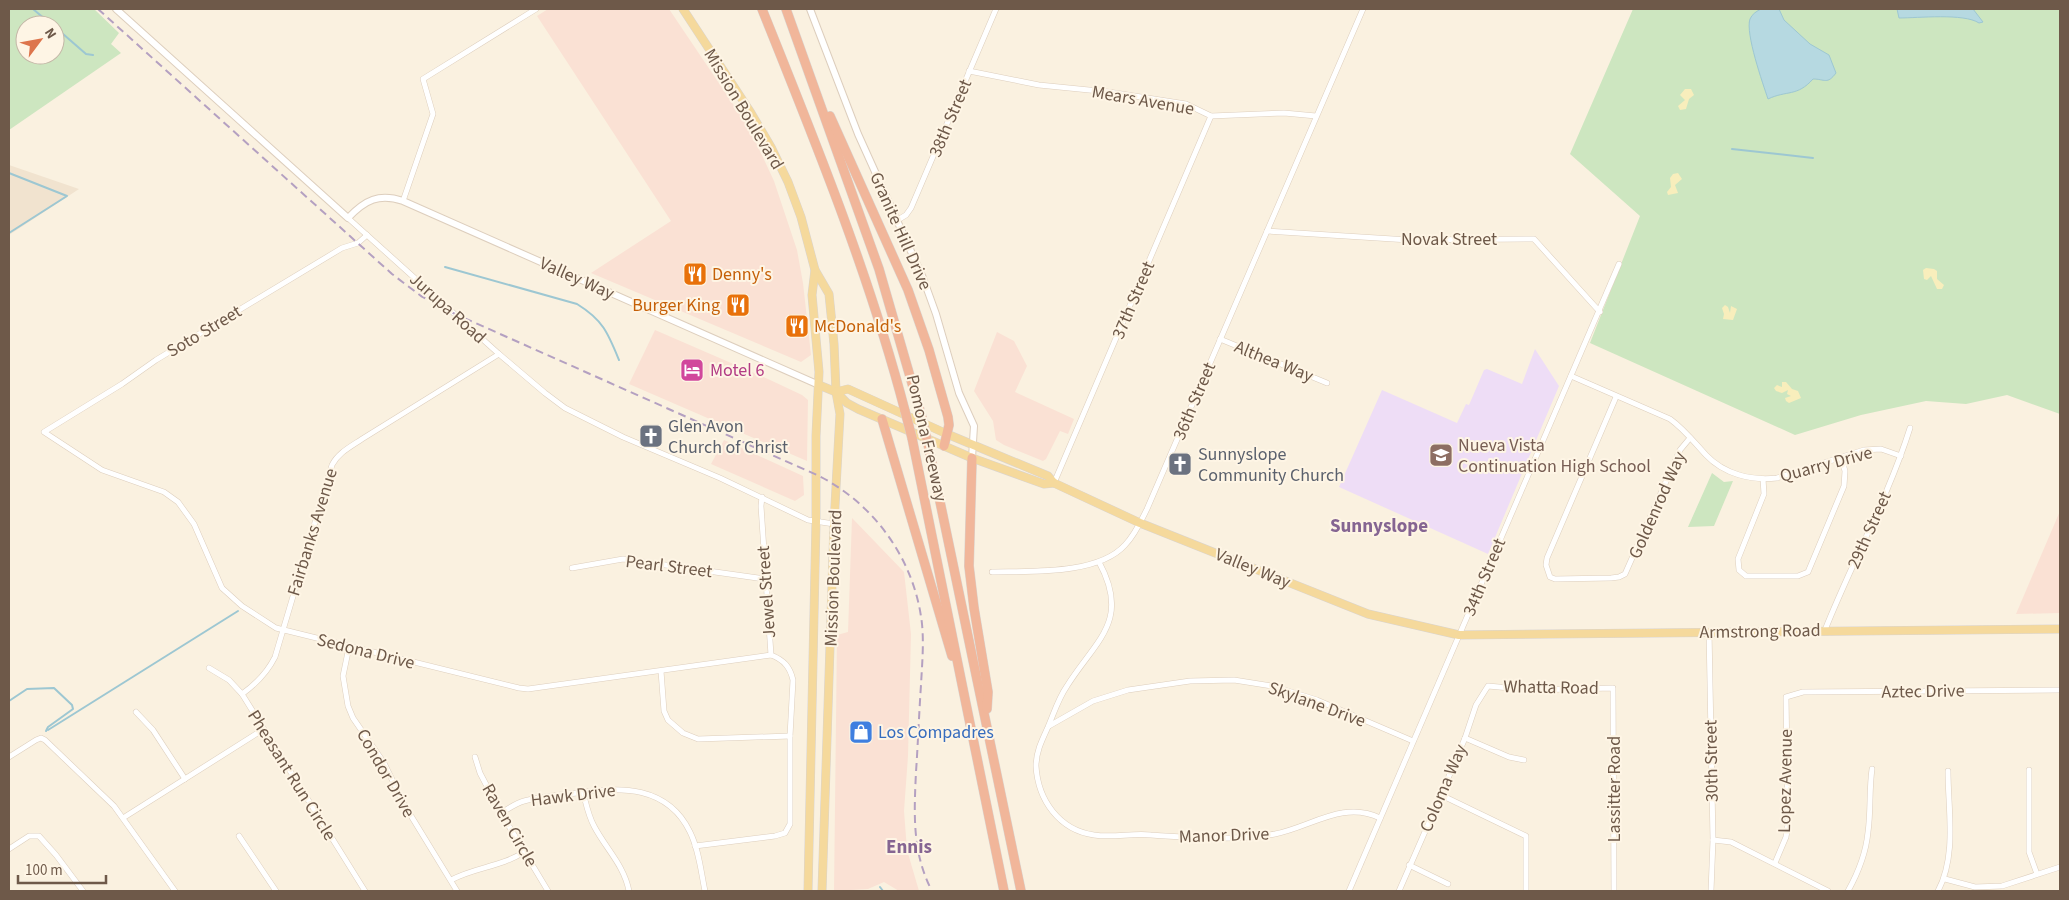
<svg xmlns="http://www.w3.org/2000/svg" width="2069" height="900" font-family="'Source Sans 3',sans-serif">
<style>
.residential{fill:#f1e3cf}
.commercial{fill:#fae1d4}
.education{fill:#eeddf6}
.green{fill:#cde6c0;fill-rule:evenodd}
.sand{fill:#f8eebc}
.water{fill:#b6d9e1;stroke:#9dc7d2}
.lines{fill:none;stroke-linecap:round;stroke-linejoin:round}
.stream{stroke:#9dc7d2;stroke-width:2}
.minor-casing{stroke:#ddcebd;stroke-width:6}
.tertiary-casing{stroke:#ddcebd;stroke-width:8}
.primary-casing{stroke:#d9d4d0;stroke-width:9}
.motorway-casing{stroke:#d9d4d0;stroke-width:10}
.minor{stroke:#fff;stroke-width:5}
.tertiary{stroke:#fff;stroke-width:6}
.primary{stroke:#f5d99c;stroke-width:8}
.motorway{stroke:#f1b69a;stroke-width:9}
.rail{stroke:#b4a0c1;stroke-width:2;stroke-dasharray:8 5;stroke-linecap:butt}
.motorway-bridge-casing{stroke:#d9d4d0;stroke-width:10;stroke-linecap:butt}
.motorway-bridge{stroke:#f1b69a;stroke-width:9}
.labels{text-anchor:middle;stroke-width:4;stroke-linejoin:round;paint-order:stroke}
.street-label{font-size:18px;fill:#6e5949;stroke:#fef5e5}
.food-label{font-size:18px;fill:#c56008;stroke:#fef5e5;text-anchor:start}
.hotel-label{font-size:18px;fill:#b23c85;stroke:#fef5e5;text-anchor:start}
.worship-label{font-size:18px;fill:#5b616d;stroke:#fef5e5;text-anchor:start}
.education-label{font-size:18px;fill:#785e54;stroke:#fef5e5;text-anchor:start}
.shop-label{font-size:18px;fill:#366cbe;stroke:#fef5e5;text-anchor:start}
.neighbourhood-label{font-size:19px;font-weight:bold;fill:#856592;stroke:#fef5e5}
</style>
<rect width="100%" height="100%" fill="#faf1e0"/>
<!-- residential -->
<path class="residential" d="M 9,165 L 79,189 L 9,235 Z"/>
<!-- commercial -->
<g class="commercial">
<path d="M 548,9 L 669,9 L 739,113 L 752,134 L 774,181 L 797,250 L 803,283 L 811,355 L 801,362 L 591,273 L 671,221 L 537,16 Z"/>
<path d="M 655,330 L 768,379 L 802,395 L 808,400 L 807,461 L 629,384 Z"/>
<path d="M 997,332 L 1014,341 L 1027,366 L 1015,392 L 1074,419 L 1068,434 L 1060,431 L 1046,459 L 1043,461 L 1004,445 L 996,440 L 993,421 L 974,391 Z"/>
<path d="M 724,440 L 803,476 L 804,495 L 795,501 L 711,464 Z"/>
<path d="M 2060,511 L 2060,613 L 2016,614 Z"/>
<path d="M 852,518 L 904,572 L 911,634 L 908,756 L 904,811 L 907,850 L 919,891 L 899,891 L 884,882 L 868,889 L 834,891 L 837,635 L 848,632 Z"/>
</g>
<!-- education -->
<path class="education" d="M 1535,349 L 1559,386 L 1488,554 L 1339,487 L 1382,390 L 1457,423 L 1466,404 L 1469,405 L 1484,370 L 1487,369 L 1522,384 Z"/>
<!-- green -->
<g class="green">
<path d="M 9,9 L 94,9 L 119,33 L 111,44 L 121,53 L 9,130 ZM 25,25 L 55,25 L 55,55 L 25,55 Z"/>
<path d="M 1633,9 L 2060,9 L 2060,414 L 2007,395 L 1966,404 L 1926,401 L 1861,415 L 1795,435 L 1590,343 L 1640,216 L 1570,154 Z"/>
<path d="M 1712,473 L 1724,482 L 1733,481 L 1714,526 L 1688,527 Z"/>
</g>
<!-- sand -->
<g class="sand">
<path d="M 1685,89 L 1691,89 L 1694,95 L 1689,99 L 1686,109 L 1680,110 L 1678,106 L 1685,100 L 1680,95 Z"/>
<path d="M 1678,173 L 1682,179 L 1675,185 L 1678,193 L 1668,195 L 1667,192 L 1671,187 L 1670,178 L 1673,174 Z"/>
<path d="M 1926,268 L 1934,269 L 1937,271 L 1937,279 L 1944,285 L 1942,289 L 1937,289 L 1931,276 L 1927,280 L 1924,279 L 1923,270 Z"/>
<path d="M 1725,305 L 1728,307 L 1730,313 L 1731,306 L 1737,309 L 1733,320 L 1723,319 L 1724,314 L 1722,308 Z"/>
<path d="M 1782,382 L 1786,382 L 1792,389 L 1798,391 L 1801,398 L 1789,403 L 1786,401 L 1785,398 L 1791,396 L 1787,394 L 1788,390 L 1782,393 L 1776,391 L 1774,388 L 1777,385 L 1782,387 Z"/>
</g>
<!-- water -->
<g class="water">
<path d="M 1761,9 L 1779,9 L 1784,20 L 1810,44 L 1829,55 L 1836,73 C 1827,85 1825,79 1813,79 C 1797,97 1787,90 1768,99 C 1763,84 1745,33 1750,19 C 1752,14 1757,11 1761,9 Z"/>
<path d="M 1897,9 L 1973,9 L 1983,22 L 1979,23 C 1964,13 1918,18 1899,18 Z"/>
</g>
<g class="lines">
<!-- stream -->
<g class="stream">
<path d="M 33,9 L 52,25"/>
<path d="M 55,27 L 86,54 L 93,55"/>
<path d="M 1732,149 L 1813,158"/>
<path d="M 9,173 L 67,196 L 9,233"/>
<path d="M 445,267 L 577,304 C 603,320 608,333 619,360"/>
<path d="M 9,701 L 27,689 L 54,688 L 72,705 L 73,709 L 48,727 L 46,731"/>
<path d="M 48,730 L 238,611"/>
<path d="M 880,887 L 883,891"/>
</g>
<!-- minor casing -->
<g class="minor-casing">
<g id="minor">
<path d="M 969,71 L 1039,85 L 1109,92 L 1186,104 L 1211,116 L 1284,113 L 1316,116"/>
<path d="M 403,201 L 433,114 L 423,79 L 536,9"/>
<path d="M 348,218 L 499,354 L 545,393 L 565,408 L 623,437 L 720,478 L 808,520 L 834,524"/>
<path d="M 896,221 L 906,215 L 911,208 L 996,9"/>
<path d="M 1267,231 L 1409,240 L 1534,239 L 1600,312"/>
<path d="M 367,235 L 358,243 L 342,248 L 156,360 L 122,384 L 44,432 L 102,470 L 164,492 L 178,502 L 194,524 L 222,588 L 242,606 L 276,628 L 519,688 L 528,689 L 771,655"/>
<path d="M 1220,339 L 1327,383"/>
<path d="M 1571,376 L 1670,419 C 1684,429 1694,442 1706,455 C 1724,474 1751,481 1777,478 L 1864,450 L 1881,449 L 1901,456"/>
<path d="M 1616,397 L 1547,558 L 1546,565 L 1550,577 L 1555,579 L 1611,578 L 1619,577 L 1625,574 L 1680,450 L 1690,438"/>
<path d="M 1763,479 L 1764,494 L 1738,559 L 1739,570 L 1746,576 L 1798,576 L 1808,572 L 1844,486 L 1845,471 L 1841,457"/>
<path d="M 1054,483 L 1211,116"/>
<path d="M 1099,562 C 1131,621 1096,640 1067,686 C 1058,699 1054,713 1048,727 C 1042,740 1036,752 1036,766 C 1038,800 1059,830 1094,835 C 1113,838 1132,833 1151,835 C 1191,838 1234,841 1275,834 C 1311,827 1343,800 1380,818"/>
<path d="M 572,568 L 623,559 L 765,579"/>
<path d="M 992,572 C 1030,571 1098,575 1125,545 C 1135,535 1141,521 1147,509 L 1363,9"/>
<path d="M 1825,630 C 1852,562 1888,498 1910,428"/>
<path d="M 1709,631 L 1713,840 L 1711,891"/>
<path d="M 349,647 L 343,676 L 348,706 L 353,718 L 384,763 L 405,806 L 457,891"/>
<path d="M 209,668 L 229,680 L 242,694 L 365,891"/>
<path d="M 661,671 L 664,711 L 668,720 L 683,733 L 698,739 L 790,736"/>
<path d="M 242,694 C 256,684 267,673 275,657 L 332,465 C 338,453 350,447 362,439 L 499,354"/>
<path d="M 136,712 L 153,730 L 185,779"/>
<path d="M 1049,726 L 1093,701 L 1128,690 L 1190,681 L 1234,680 L 1272,686 L 1317,700 L 1413,741"/>
<path d="M 1465,738 L 1509,757 L 1524,760"/>
<path d="M 9,757 L 36,740 L 41,738 L 45,740 L 114,806 L 175,891"/>
<path d="M 475,757 L 480,773 L 501,813 L 548,891"/>
<path d="M 2029,770 L 2029,852 L 2037,874"/>
<path d="M 583,792 C 586,803 588,815 594,826 C 606,849 624,865 629,891"/>
<path d="M 1441,795 L 1526,836 L 1526,891"/>
<path d="M 501,813 C 508,809 516,803 524,801 C 541,796 560,795 577,793 C 621,786 668,786 690,832 C 699,850 701,872 705,891"/>
<path d="M 123,818 L 264,729"/>
<path d="M 239,836 L 276,891"/>
<path d="M 1713,840 L 1731,842 L 1828,891"/>
<path d="M 695,846 L 775,836 L 785,833 L 790,824 L 790,736 L 793,680 C 790,667 784,660 771,655 L 761,506 L 762,497"/>
<path d="M 9,849 L 29,836 L 39,836 L 56,855 L 83,891"/>
<path d="M 1775,863 L 1786,837 L 1788,824 L 1786,697 L 1803,692 L 2060,690"/>
<path d="M 1409,865 L 1448,884"/>
<path d="M 1945,879 L 1975,887 L 2002,886 L 2060,867"/>
<path d="M 451,880 C 475,867 501,867 524,852"/>
<path d="M 1349,891 L 1619,264"/>
<path d="M 1399,891 L 1441,795 L 1465,738 L 1476,705 L 1488,686 L 1531,690 L 1613,688 L 1614,891"/>
<path d="M 1848,891 C 1858,873 1866,853 1868,832 C 1871,811 1869,790 1872,769"/>
<path d="M 1938,891 C 1957,855 1948,810 1948,771"/>
</g>
</g>
<!-- tertiary casing -->
<g class="tertiary-casing">
<g id="tertiary">
<path d="M 116,9 L 348,218 C 365,200 379,193 403,201 L 819,385"/>
<path d="M 810,9 L 858,134 L 923,278 L 936,314 L 959,393 L 974,426 L 972,458"/>
</g>
</g>
<!-- primary casing -->
<g class="primary-casing">
<g id="primary">
<path d="M 683,9 L 751,113 L 771,147 L 788,182 L 801,217 L 815,270 L 829,294 L 834,344 L 836,392 L 840,414 L 834,524 L 822,891"/>
<path d="M 819,385 L 836,392 L 847,403 L 858,409 L 972,458 L 1044,484 L 1054,483"/>
<path d="M 836,392 L 848,389 L 947,434 L 1048,476 L 1054,483 L 1140,523 L 1368,614 L 1459,635 L 2060,629"/>
<path d="M 808,891 L 816,522 L 816,436 L 819,372 L 812,295 L 815,270"/>
</g>
</g>
<!-- motorway casing -->
<g class="motorway-casing">
<g id="motorway">
<path d="M 762,9 C 815,141 869,273 905,411"/>
<path d="M 786,9 L 879,269 L 922,418"/>
<path d="M 830,116 L 908,290 L 929,350 L 948,417 L 949,425 L 944,446"/>
<path d="M 882,419 L 952,656"/>
<path d="M 912,438 L 1004,891"/>
<path d="M 928,444 L 1021,891"/>
<path d="M 972,458 L 969,566 L 974,608 L 988,692 L 987,709"/>
</g>
</g>
<!-- minor -->
<use href="#minor" class="minor"/>
<!-- tertiary -->
<use href="#tertiary" class="tertiary"/>
<!-- primary -->
<use href="#primary" class="primary"/>
<!-- motorway -->
<use href="#motorway" class="motorway"/>
<!-- rail -->
<path class="rail" d="M 98,9 L 392,274 L 421,296 L 453,313 L 817,475 C 874,503 915,560 922,624 C 924,644 922,665 921,685 C 919,714 918,743 916,772 C 914,814 912,853 932,891"/>
<!-- motorway-bridge casing -->
<g class="motorway-bridge-casing">
<g id="motorway-bridge">
<path d="M 905,411 L 912,438"/>
<path d="M 922,418 L 928,444"/>
</g>
</g>
<!-- motorway-bridge -->
<use href="#motorway-bridge" class="motorway-bridge"/>
</g>
<!-- icons -->
<defs>
<g id="restaurant-square" transform="scale(1.25)"><rect x="-9" y="-9" width="18" height="18" rx="4" fill="#e8710a" stroke="#fef5e5"/><path d="M-5-6h1v4h1v-4h1v4h1v-4h1v5L-1.5 .5V6h-2V.5L-5-1ZM5-6V6H3V1.5H1.5Q1.5-4 5-6Z" fill="#fff"/></g>
<g id="hotel-square" transform="scale(1.25)"><rect x="-9" y="-9" width="18" height="18" rx="4" fill="#d1479c" stroke="#fef5e5"/><path d="M-6-4.5h1.5V1H6V5H4.5V3h-9V5H-6ZM-4 0a1.8 1.8 0 1 1 3.6 0ZM.5 0V-2.5h3Q6-2.5 6 0Z" fill="#fff"/></g>
<g id="church-square" transform="scale(1.25)"><rect x="-9" y="-9" width="18" height="18" rx="4" fill="#6b7280" stroke="#fef5e5"/><path d="M-1.2-6h2.4v3.5h3.3v2.4h-3.3V6h-2.4V-.1h-3.3v-2.4h3.3Z" fill="#fff"/></g>
<g id="school-square" transform="scale(1.25)"><rect x="-9" y="-9" width="18" height="18" rx="4" fill="#8d6e63" stroke="#fef5e5"/><path d="M0-5L7-2L0 1L-7-2ZM-4 1L0 2.5L4 1V4Q0 6-4 4Z" fill="#fff"/></g>
<g id="shop-square" transform="scale(1.25)"><rect x="-9" y="-9" width="18" height="18" rx="4" fill="#3f7fe0" stroke="#fef5e5"/><path d="M-5-2.5h2.3a2.7 3.5 0 0 1 5.4 0H5L5.5 6h-11ZM-1.5-2.5h3a1.5 2.3 0 0 0-3 0Z" fill="#fff"/></g>
</defs>
<g fill-rule="evenodd">
<use href="#restaurant-square" x="695" y="274"/>
<use href="#restaurant-square" x="738" y="305"/>
<use href="#restaurant-square" x="797" y="326"/>
<use href="#hotel-square" x="692" y="370"/>
<use href="#church-square" x="651" y="436"/>
<use href="#school-square" x="1441" y="455"/>
<use href="#church-square" x="1180" y="464"/>
<use href="#shop-square" x="861" y="732"/>
</g>
<g class="labels">
<!-- street labels -->
<g class="street-label">
<text transform="translate(1143 100) rotate(10)" y="6">Mears Avenue</text>
<text transform="translate(744 109) rotate(59)" y="6">Mission Boulevard</text>
<text transform="translate(950 118) rotate(-67)" y="6">38th Street</text>
<text transform="translate(901 231) rotate(66)" y="6">Granite Hill Drive</text>
<text x="1449" y="245">Novak Street</text>
<text transform="translate(577 278) rotate(24)" y="6">Valley Way</text>
<text transform="translate(1133 300) rotate(-67)" y="6">37th Street</text>
<text transform="translate(448 308) rotate(42)" y="6">Jurupa Road</text>
<text transform="translate(204 331) rotate(-31)" y="6">Soto Street</text>
<text transform="translate(1274 361) rotate(22)" y="6">Althea Way</text>
<text transform="translate(1194 401) rotate(-67)" y="6">36th Street</text>
<text transform="translate(927 438) rotate(77)" y="6">Pomona Freeway</text>
<text transform="translate(1826 464) rotate(-15)" y="6">Quarry Drive</text>
<text transform="translate(1657 505) rotate(-66)" y="6">Goldenrod Way</text>
<text transform="translate(1869 530) rotate(-66)" y="6">29th Street</text>
<text transform="translate(312 532) rotate(-73)" y="6">Fairbanks Avenue</text>
<text transform="translate(669 566) rotate(7)" y="6">Pearl Street</text>
<text transform="translate(1253 568) rotate(22)" y="6">Valley Way</text>
<text transform="translate(1484 577) rotate(-67)" y="6">34th Street</text>
<text transform="translate(833 578) rotate(-88)" y="6">Mission Boulevard</text>
<text transform="translate(766 592) rotate(-94)" y="6">Jewel Street</text>
<text transform="translate(1760 631) rotate(-1)" y="6">Armstrong Road</text>
<text transform="translate(366 651) rotate(14)" y="6">Sedona Drive</text>
<text transform="translate(1551 687) rotate(1)" y="6">Whatta Road</text>
<text transform="translate(1923 691) rotate(-1)" y="6">Aztec Drive</text>
<text transform="translate(1317 704) rotate(20)" y="6">Skylane Drive</text>
<text transform="translate(1711 761) rotate(-91)" y="6">30th Street</text>
<text transform="translate(386 773) rotate(60)" y="6">Condor Drive</text>
<text transform="translate(292 775) rotate(58)" y="6">Pheasant Run Circle</text>
<text transform="translate(1785 781) rotate(-89)" y="6">Lopez Avenue</text>
<text transform="translate(1443 788) rotate(-67)" y="6">Coloma Way</text>
<text transform="translate(1614 789) rotate(-90)" y="6">Lassitter Road</text>
<text transform="translate(573 795) rotate(-7)" y="6">Hawk Drive</text>
<text transform="translate(510 825) rotate(60)" y="6">Raven Circle</text>
<text transform="translate(1224 835) rotate(-2)" y="6">Manor Drive</text>
</g>
<!-- food labels -->
<g class="food-label">
<text x="712" y="280">Denny's</text>
<text x="720" y="311" text-anchor="end">Burger King</text>
<text x="814" y="332">McDonald's</text>
</g>
<!-- hotel labels -->
<g class="hotel-label">
<text x="710" y="376">Motel 6</text>
</g>
<!-- worship labels -->
<g class="worship-label">
<text x="668" y="432">Glen Avon<tspan x="668" dy="21">Church of Christ</tspan></text>
<text x="1198" y="460">Sunnyslope<tspan x="1198" dy="21">Community Church</tspan></text>
</g>
<!-- education labels -->
<g class="education-label">
<text x="1458" y="451">Nueva Vista<tspan x="1458" dy="21">Continuation High School</tspan></text>
</g>
<!-- shop labels -->
<g class="shop-label">
<text x="878" y="738">Los Compadres</text>
</g>
<!-- neighbourhood labels -->
<g class="neighbourhood-label">
<text x="1379" y="532">Sunnyslope</text>
<text x="909" y="853">Ennis</text>
</g>
</g>
<!-- border -->
<rect width="2069" height="900" fill="none" stroke="#6e5949" stroke-width="20"/>
<!-- north arrow -->
<g transform="translate(40 40) rotate(58)"><circle r="24" fill="#fef5e5" stroke="#c4b7a7"/>
<path d="M0-4L9 19L0 12L-9 19Z" fill="#dd754c"/>
<text y="-8" font-size="14" font-weight="bold" text-anchor="middle" fill="#6e5949">N</text>
</g>
<!-- scale -->
<path d="M18 875v8h88v-8" fill="none" stroke="#6e5949" stroke-width="2.5"/>
<text x="25" y="875" font-size="15" fill="#6e5949" stroke="#fef5e5" stroke-width="4" paint-order="stroke">100 m</text>
</svg>
